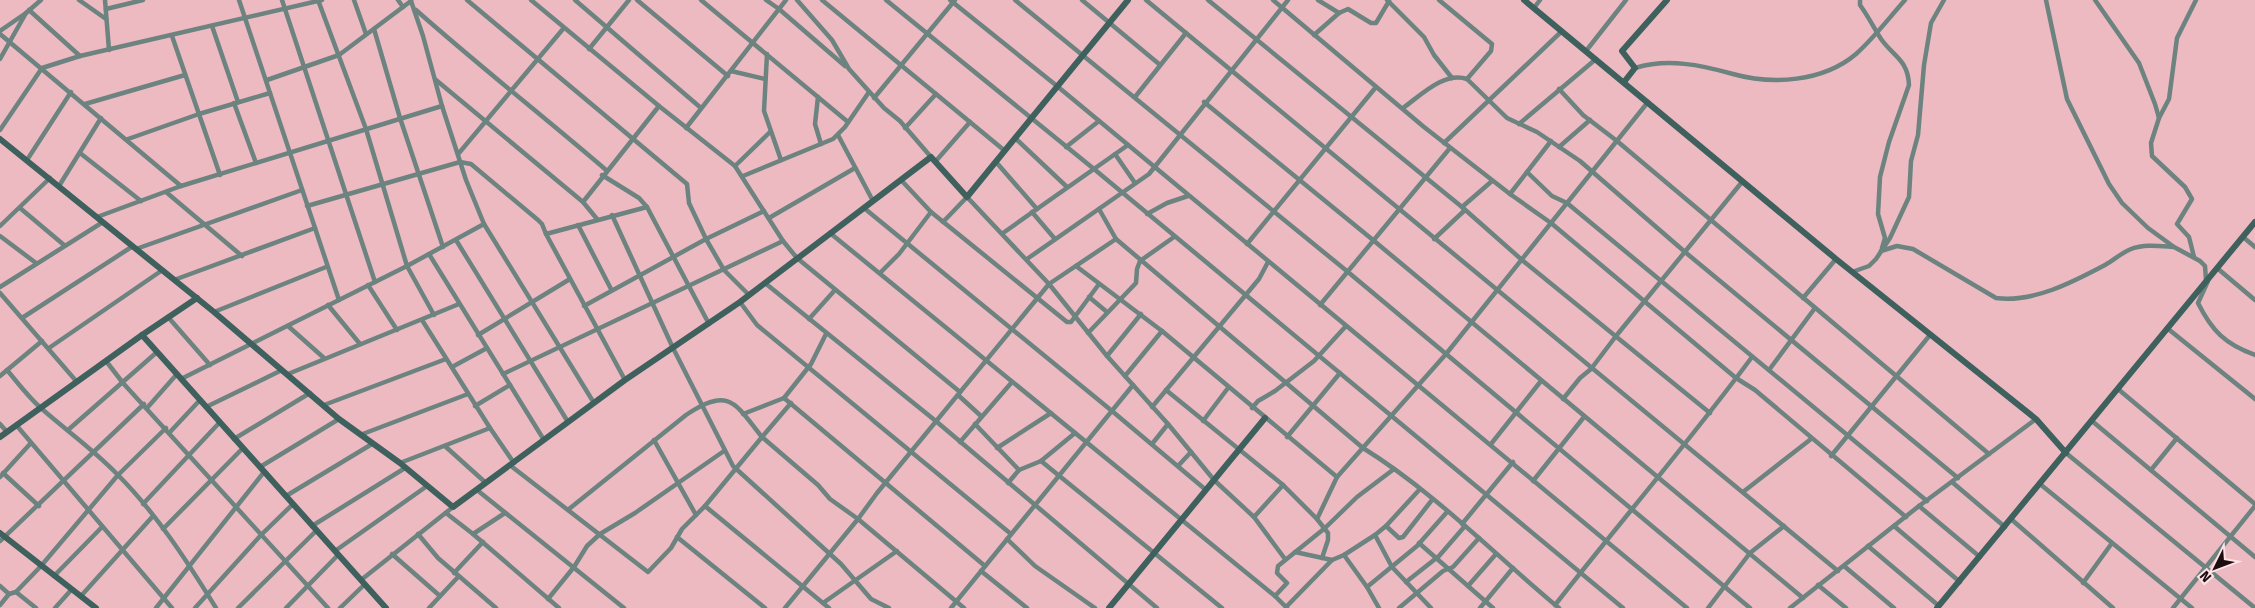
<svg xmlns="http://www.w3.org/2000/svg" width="2255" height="608" font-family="'Fira Sans',sans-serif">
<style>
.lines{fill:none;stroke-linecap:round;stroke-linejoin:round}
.street{stroke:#6c8380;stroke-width:4.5}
.secondary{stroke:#3e615d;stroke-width:6}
</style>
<rect width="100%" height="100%" fill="#edbac2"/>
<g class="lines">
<!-- street -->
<g class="street">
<path d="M 79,0 L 106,19"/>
<path d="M 105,0 L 109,50"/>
<path d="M 239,0 L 339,300"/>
<path d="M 282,0 L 375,282"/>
<path d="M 318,0 L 366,129 L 407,266 L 434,315"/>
<path d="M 354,0 L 366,34"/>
<path d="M 398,0 L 403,7"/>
<path d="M 467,0 L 687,184 L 689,203 L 706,239 L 724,270 L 749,295"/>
<path d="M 531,0 L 659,106 L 735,166 L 783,241 L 797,258 L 960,392"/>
<path d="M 575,0 L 701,108"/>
<path d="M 637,0 L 728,76"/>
<path d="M 701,0 L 848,122"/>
<path d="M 766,0 L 779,9 L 845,66"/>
<path d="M 797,0 L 832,40 L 849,69 L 884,108 L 900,121 L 931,157"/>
<path d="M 822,0 L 936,94 L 905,128"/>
<path d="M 886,0 L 1094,169 L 1623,608"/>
<path d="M 950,0 L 1057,86 L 1687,608"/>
<path d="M 1015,0 L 1348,272 L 1750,608"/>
<path d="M 1082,0 L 1159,64"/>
<path d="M 1146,0 L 1838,571"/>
<path d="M 1208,0 L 1462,207 L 1522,260 L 1710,413"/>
<path d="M 1273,0 L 1424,127 L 1510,194 L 1551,223 L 1736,378 L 1755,390 L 1906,517"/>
<path d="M 1318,0 L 1339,13"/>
<path d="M 1387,0 L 1424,37 L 1434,55 L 1452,78"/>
<path d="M 1439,0 L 1492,44 L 1491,51 L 1467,79"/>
<path d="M 1860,0 L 1860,5 C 1868,16 1874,28 1881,39 C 1894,57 1908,60 1909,85 L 1889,142 L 1880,177 L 1878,214 L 1885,238 L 1882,248"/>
<path d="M 2046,0 L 2067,99 L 2109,184 L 2122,203 L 2148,228 L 2174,247 L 2200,261 L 2205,266 L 2206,280"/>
<path d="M 2095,0 L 2139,63 L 2155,104 L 2159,118 L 2151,143 L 2152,156 L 2185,187 L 2192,199 L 2177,224 L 2189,237 L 2194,257"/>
<path d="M 411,1 L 423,36 L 442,106 L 466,180 L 484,224 L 594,403"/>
<path d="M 1534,8 L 1540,0"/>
<path d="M 106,9 L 143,0"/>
<path d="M 29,10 L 80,56"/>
<path d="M 416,10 C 478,65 543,116 606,170"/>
<path d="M 212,26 L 238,102"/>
<path d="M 374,29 L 400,118 L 443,247"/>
<path d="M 0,31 L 26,13 L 41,0"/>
<path d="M 0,34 L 181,186"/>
<path d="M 1314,35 L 1339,13 L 1348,9 L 1371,23 L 1376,23 L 1389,1"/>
<path d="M 172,36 L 220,175"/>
<path d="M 589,49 L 629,0"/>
<path d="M 1586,51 L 1626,0"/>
<path d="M 767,54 L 764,111 L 781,160"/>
<path d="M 0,59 L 26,13"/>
<path d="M 1635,68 C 1668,58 1701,65 1733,74 C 1772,85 1823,82 1856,54 C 1874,38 1889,18 1905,0"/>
<path d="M 731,71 L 765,79"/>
<path d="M 267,80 L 339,55 L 411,1"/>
<path d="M 436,80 L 583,202"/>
<path d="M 1559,89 L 1583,115 L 1617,141 L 1989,454"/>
<path d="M 936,94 L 1005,151"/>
<path d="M 818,97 L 815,124 L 821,144"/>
<path d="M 1135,97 L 1186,33"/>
<path d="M 874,98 L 955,0"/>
<path d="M 1204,102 L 1373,240 L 1803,598"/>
<path d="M 234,103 L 256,163"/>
<path d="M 85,104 L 185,75"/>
<path d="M 1403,108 C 1420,96 1444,71 1467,79 L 1507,118 L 1537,132 L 1580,161 L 1685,252 L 1958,478"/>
<path d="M 2159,118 L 2169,99 L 2177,38 L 2196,0"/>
<path d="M 1519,124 L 1596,59"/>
<path d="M 686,128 L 786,0"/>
<path d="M 0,130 L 42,68 L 80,56 L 322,0"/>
<path d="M 838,135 L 873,201"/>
<path d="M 1015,138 L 1067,187"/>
<path d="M 128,139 L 199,114 L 270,93"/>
<path d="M 1444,143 L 1562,31"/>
<path d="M 1066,147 L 1099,121"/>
<path d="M 1559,147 L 1590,120"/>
<path d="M 80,153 L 141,201"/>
<path d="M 459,153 L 563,29"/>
<path d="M 1115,154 L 1135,183"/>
<path d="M 27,160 L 71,92"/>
<path d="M 935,162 L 970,122"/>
<path d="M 996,162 L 1037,209"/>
<path d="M 735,166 L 770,132"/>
<path d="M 1527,172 L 1552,196 L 1567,203 L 1927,501"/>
<path d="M 602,175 L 639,198 L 647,207 L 709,324"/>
<path d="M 743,176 L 833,139 L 845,127 L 869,92"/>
<path d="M 901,180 L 931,212 L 1067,322 L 1071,322 L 1099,284"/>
<path d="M 59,186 L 101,118"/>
<path d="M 166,192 L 242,256"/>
<path d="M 1510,194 L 1551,141"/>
<path d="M 307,206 L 460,162 L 471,164 L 538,220 L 542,224 L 546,234 L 647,207"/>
<path d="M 1462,207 L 1492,181"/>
<path d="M 20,208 L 64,245"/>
<path d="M 864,208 L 1112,411 L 1206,490"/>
<path d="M 1032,212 L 1055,239"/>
<path d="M 1147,214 L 1167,203 L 1188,196"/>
<path d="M 612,215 L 673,348 L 733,466 L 841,564 L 871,599 L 889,608"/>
<path d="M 97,217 L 181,186 L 442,106"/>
<path d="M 769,218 L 855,168"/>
<path d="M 597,219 L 583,202 L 659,106"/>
<path d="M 943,222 L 967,197 L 1049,284 L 1107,356 L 1168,424 L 1214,480 L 1254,517 L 1285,559"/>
<path d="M 578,225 L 611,289"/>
<path d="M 0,226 L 50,178"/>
<path d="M 830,233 L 1275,596 L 1287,608"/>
<path d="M 1003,233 L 1128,145"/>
<path d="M 546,234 L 625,380"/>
<path d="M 0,236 L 36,263"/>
<path d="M 2243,237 L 2255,247"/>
<path d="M 1116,239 L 1363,448 C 1434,492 1494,554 1559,608"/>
<path d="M 1434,239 L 1465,210"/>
<path d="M 456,240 L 568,422"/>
<path d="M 1247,244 L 1376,87"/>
<path d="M 136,249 L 302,190"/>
<path d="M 1881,251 L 1897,246 L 1913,249 L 1996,298 C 2033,303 2073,282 2105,265 C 2114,260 2121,253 2131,249 C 2144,244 2159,246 2173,247"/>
<path d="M 429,254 L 544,440"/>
<path d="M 1027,259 L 1149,174 L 1288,0"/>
<path d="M 1076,266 L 1162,331 L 1337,477"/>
<path d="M 2217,268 L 2255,300"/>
<path d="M 1852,272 L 1869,266 L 1876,259 L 1890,238 L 1909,197 L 1911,161 L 1918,135 L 1924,65 L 1931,23 L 1944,0"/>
<path d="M 880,273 L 899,254 L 931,212"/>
<path d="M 174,280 L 315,228"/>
<path d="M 2208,281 L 2198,303 C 2212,331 2225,344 2255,355"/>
<path d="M 765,283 L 937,422 L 1157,608"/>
<path d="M 368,285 L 397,330"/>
<path d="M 0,287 L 103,222"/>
<path d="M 0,293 L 77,382"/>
<path d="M 1089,297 L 1107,312"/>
<path d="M 1803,298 L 1836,259"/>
<path d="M 740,302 L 757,325 L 1011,534"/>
<path d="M 328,305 L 360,344"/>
<path d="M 1320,305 L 1450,148"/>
<path d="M 584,306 L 706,239 L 764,211"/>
<path d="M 214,312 L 326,267"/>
<path d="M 168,317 L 210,365"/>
<path d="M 22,318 L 133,246"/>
<path d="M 809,319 L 835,290"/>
<path d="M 422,320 L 490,428 L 514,463"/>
<path d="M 288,326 L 324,358"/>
<path d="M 2167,328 L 2255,399"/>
<path d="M 1088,333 L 1136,283 L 1137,269 L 1140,261 L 1174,237"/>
<path d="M 478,335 L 570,279"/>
<path d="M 49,348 L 161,271"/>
<path d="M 1107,356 L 1141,314"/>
<path d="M 106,361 L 123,383 L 328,608"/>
<path d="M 452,367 L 487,348"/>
<path d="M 7,370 C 18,383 29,398 42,409 C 67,431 94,450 117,474 C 156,513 187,561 216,608"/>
<path d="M 1769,370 L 1815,308"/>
<path d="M 288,374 L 459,304"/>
<path d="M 503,374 L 783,241"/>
<path d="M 0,376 L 42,341"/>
<path d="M 1125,376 L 1162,331"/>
<path d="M 181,379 L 407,266 L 484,224"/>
<path d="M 2118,389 L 2255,504"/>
<path d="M 1166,390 L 1283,485 L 1317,519 L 1328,533 L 1328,540 L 1322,558"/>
<path d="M 958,395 L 981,416"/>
<path d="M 784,398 L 985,566"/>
<path d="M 1563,399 L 1580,378 L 1591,369 L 1616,336 L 1742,182"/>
<path d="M 324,405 L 446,359"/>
<path d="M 475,406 L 510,385"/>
<path d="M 206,407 L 282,370"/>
<path d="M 1152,407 L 1259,279 L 1268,262"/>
<path d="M 147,408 L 177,374"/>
<path d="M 1252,408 L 1258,401 L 1275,391 L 1314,361 L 1346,326"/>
<path d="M 743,414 L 784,398 L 811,364 L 826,334"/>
<path d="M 1203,421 L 1228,388"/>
<path d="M 2092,421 L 2255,557"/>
<path d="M 0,424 L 7,432"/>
<path d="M 975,424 L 1019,470"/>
<path d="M 17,426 L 172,608"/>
<path d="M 68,430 L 157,352"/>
<path d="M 170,432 L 200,400"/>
<path d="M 360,435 L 468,394"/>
<path d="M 1287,437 L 1340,373"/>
<path d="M 234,439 L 310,393"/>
<path d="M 654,440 L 696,515"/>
<path d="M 960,442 L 1012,382"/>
<path d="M 1152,444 L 1168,424"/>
<path d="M 1491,444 L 1541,381"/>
<path d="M 446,447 L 486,483"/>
<path d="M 997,448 L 1051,413"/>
<path d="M 2066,453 L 2255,608"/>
<path d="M 1831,456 L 1930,335"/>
<path d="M 1041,461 L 1222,608"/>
<path d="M 400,463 L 490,428"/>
<path d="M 511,466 L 648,572 L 671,548 L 682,529 L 705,506 L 762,437 L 818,485 L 830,499 L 858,519 L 964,608"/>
<path d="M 1178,466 L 1191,452"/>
<path d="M 260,467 L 339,419"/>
<path d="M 2151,470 L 2177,438"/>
<path d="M 3,473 L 39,506"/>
<path d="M 0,477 L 30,444"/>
<path d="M 1533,481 L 1584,417"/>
<path d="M 1952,482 L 2005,527"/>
<path d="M 1008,483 L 1019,470 L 1041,461 L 1075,433"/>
<path d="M 2040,484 L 2192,608"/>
<path d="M 477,490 L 624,608"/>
<path d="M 1743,492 L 1811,439"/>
<path d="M 286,496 L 372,444"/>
<path d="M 143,504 L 220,422"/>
<path d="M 705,506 L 829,608"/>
<path d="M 1919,506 L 1980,557"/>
<path d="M 569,509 L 686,415 C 729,386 735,403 762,437 L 791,403"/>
<path d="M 446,513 L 473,534 L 559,608"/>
<path d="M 1254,517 L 1283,485"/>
<path d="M 1317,519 L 1337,477 L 1446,354 L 1648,102"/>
<path d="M 2011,519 L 2113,608"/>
<path d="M 1462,524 L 1513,462"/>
<path d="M 312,526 L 405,468"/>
<path d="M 1386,526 L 1399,538 L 1403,537 L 1432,500"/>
<path d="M 1894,526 L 1960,582"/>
<path d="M 163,529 L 243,448"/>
<path d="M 418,534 L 438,558 L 496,608"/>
<path d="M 473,534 L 505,513"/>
<path d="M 1375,535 L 1392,567 L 1431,608"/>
<path d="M 677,537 L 765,608"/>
<path d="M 1007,539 L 1035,566 L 1095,608"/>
<path d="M 0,541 L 144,404"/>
<path d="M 1419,543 L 1493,608"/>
<path d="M 1868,546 L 1939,606"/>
<path d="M 335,551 L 427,486"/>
<path d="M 1295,552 L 1332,560"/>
<path d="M 392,554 L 440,596"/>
<path d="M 1344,555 L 1367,587 L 1379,608"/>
<path d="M 1844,566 L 1894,608"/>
<path d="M 981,571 L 1027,608"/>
<path d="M 454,573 L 483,542"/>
<path d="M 54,576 L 102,527"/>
<path d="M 361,580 L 453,507"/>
<path d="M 1406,582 L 1439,556 L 1465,526"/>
<path d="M 2083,583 L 2112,543"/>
<path d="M 1818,585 L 1846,608"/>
<path d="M 0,586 L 9,594"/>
<path d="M 1468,586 L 1496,554"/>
<path d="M 1367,587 L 1417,546 L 1447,512"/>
<path d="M 16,592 L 36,608"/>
<path d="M 81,596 L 153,516"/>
<path d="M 1275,596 L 1287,583 L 1277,573 L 1278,566 L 1325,528 L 1357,497 L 1394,469"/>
<path d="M 548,599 L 574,567 L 587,546 L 600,534 L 635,513 L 724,451"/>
<path d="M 823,603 L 897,551"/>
<path d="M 0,605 L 9,594 L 16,592 L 41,566 L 118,475 L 166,428"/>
<path d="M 1555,605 C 1620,522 1689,442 1752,357"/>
<path d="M 1286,607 L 1332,560 L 1344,555 L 1375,535 L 1386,526 L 1420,489"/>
<path d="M 55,608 L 72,589"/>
<path d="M 156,608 L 264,472"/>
<path d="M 195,608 L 261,535 L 293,504"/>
<path d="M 238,608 L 316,531"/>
<path d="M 286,608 L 338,555"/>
<path d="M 340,608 L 365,584"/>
<path d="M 429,608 L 458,577"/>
<path d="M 785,608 L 858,519 L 877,493 L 1049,284 L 1116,239 L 1099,209"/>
<path d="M 951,608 L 1133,385"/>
<path d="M 1399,608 L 1443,571 L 1453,567 L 1479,538"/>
<path d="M 1480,608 L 1513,568"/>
<path d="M 1708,608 L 1750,553 L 1784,526"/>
<path d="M 1790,608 L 1919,506 L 2036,419"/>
<path d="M 2173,608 L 2255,506"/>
</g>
<!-- secondary -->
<g class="secondary">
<path d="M 1524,0 L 1836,259 L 2036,419 L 2066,453"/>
<path d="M 1624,82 L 1635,68 L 1622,51 L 1667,0"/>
<path d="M 0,139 L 214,312 L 339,419 L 400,463 L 453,507 L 625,380 L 740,302 L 931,157 L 967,197 L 1128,0"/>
<path d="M 142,335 L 386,608"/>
<path d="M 0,437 L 142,335 L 197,298"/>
<path d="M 0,533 L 96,608"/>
<path d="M 1109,608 L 1265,418"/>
<path d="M 1937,608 L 2255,222"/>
</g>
</g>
<!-- north arrow -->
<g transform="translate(2215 568) rotate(228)" stroke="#fde2e6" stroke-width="4" paint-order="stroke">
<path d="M0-4L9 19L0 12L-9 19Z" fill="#1e0d10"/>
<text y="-8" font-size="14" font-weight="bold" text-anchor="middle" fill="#1e0d10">N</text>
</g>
</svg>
